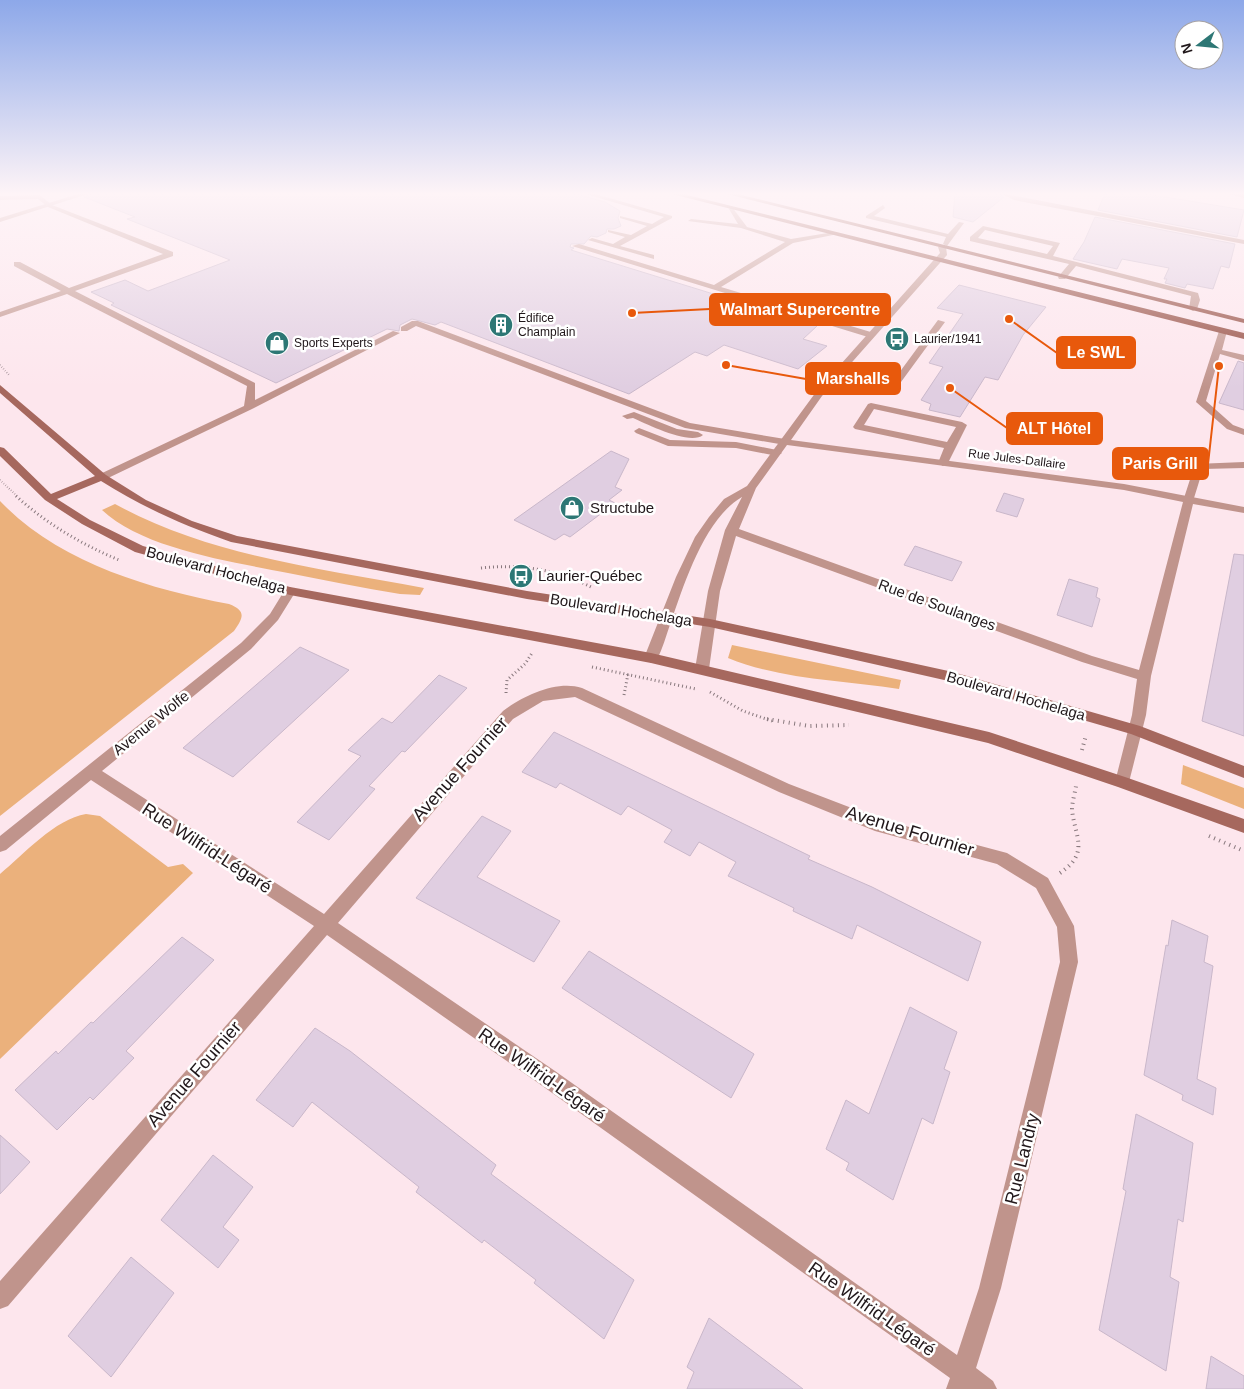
<svg xmlns="http://www.w3.org/2000/svg" width="1244" height="1389" font-family="Arial,sans-serif">
<style>
.green{fill:#ebb17c}
.building{fill:#e0cee1;stroke:#c9b7ca}
.lines{fill:none;stroke-linecap:round;stroke-linejoin:round}
.path-far2{stroke:#88787d;stroke-width:2;stroke-dasharray:0.5 2;stroke-linecap:butt}
.path-far1{stroke:#88787d;stroke-width:3;stroke-dasharray:1 3;stroke-linecap:butt}
.path{stroke:#88787d;stroke-width:4;stroke-dasharray:1 4.5;stroke-linecap:butt}
.service{fill:#c0948c;fill-rule:evenodd}
.minor{fill:#c0948c;fill-rule:evenodd}
.secondary{fill:#a6685e;fill-rule:evenodd}
.primary{fill:#92483c;fill-rule:evenodd}
.labels{text-anchor:middle;stroke-width:5;stroke-linejoin:round;paint-order:stroke}
.far-poi-label{font-size:12px;fill:#20171a;stroke:#fff;text-anchor:start}
.far-street-label{font-size:12px;fill:#20171a;stroke:#fff}
.poi-label{font-size:15px;fill:#20171a;stroke:#fff;text-anchor:start}
.street-label{font-size:15px;fill:#20171a;stroke:#fff}
.near-street-label{font-size:18px;fill:#20171a;stroke:#fff}
.leader{fill:none;stroke:#e8590c;stroke-width:2}
.callout-dot{fill:#e8590c;stroke:#fff;stroke-width:2}
.callout{fill:#e8590c;stroke:#e8590c;stroke-width:2}
.callout-label{font-size:16px;text-anchor:middle;font-weight:bold;fill:#fff}
</style>
<rect width="100%" height="100%" fill="#fde6ed"/>
<!-- green -->
<g class="green">
<path d="M 0,501 C 58,562 149,589 229,604 C 247,611 243,618 234,631 L 0,816 Z"/>
<path d="M 115,504 C 210,556 318,568 424,588 L 420,595 L 400,594 C 363,588 325,580 288,573 C 233,562 143,549 102,510 Z"/>
<path d="M 732,645 L 901,680 L 899,689 C 842,680 782,680 728,658 Z"/>
<path d="M 1183,765 L 1244,788 L 1244,809 L 1181,784 Z"/>
<path d="M 86,814 L 100,816 L 168,867 L 183,864 L 193,873 L 0,1059 L 0,874 C 24,854 55,819 86,814 Z"/>
</g>
<!-- building -->
<g class="building">
<path d="M 93,193 L 573,193 L 605,202 L 620,211 L 618,218 L 621,226 L 614,229 L 607,229 L 606,233 L 597,237 L 591,236 L 584,244 L 571,244 L 570,247 L 574,248 L 571,250 L 817,326 L 803,339 L 827,346 L 798,369 L 724,345 L 707,356 L 695,352 L 629,394 L 441,322 L 435,325 L 412,319 L 400,325 L 399,331 L 387,329 L 276,383 L 111,305 L 114,303 L 91,292 L 125,280 L 148,291 L 230,260 L 127,219 L 135,217 L 84,197 Z"/>
<path d="M 955,193 L 998,193 L 1004,197 L 973,222 L 953,217 Z"/>
<path d="M 1105,193 L 1141,193 L 1244,210 L 1237,237 L 1098,210 Z"/>
<path d="M 1095,217 L 1235,244 L 1229,268 L 1221,266 L 1213,289 L 1187,284 L 1185,288 L 1165,283 L 1167,279 L 1164,279 L 1169,268 L 1122,259 L 1117,269 L 1073,259 L 1084,242 Z"/>
<path d="M 959,285 L 1046,307 L 1023,335 L 998,380 L 985,377 L 960,417 L 929,410 L 931,404 L 921,400 L 943,367 L 929,363 L 963,314 L 937,308 Z"/>
<path d="M 1238,361 L 1244,363 L 1244,410 L 1219,403 Z"/>
<path d="M 611,451 L 629,459 L 615,487 L 622,490 L 609,500 L 615,503 L 570,537 L 564,534 L 555,540 L 514,520 Z"/>
<path d="M 1004,493 L 1024,499 L 1017,517 L 996,511 Z"/>
<path d="M 915,546 L 962,562 L 952,581 L 904,565 Z"/>
<path d="M 1234,554 L 1244,555 L 1244,736 L 1202,721 Z"/>
<path d="M 1069,579 L 1098,588 L 1096,597 L 1100,599 L 1092,627 L 1057,615 Z"/>
<path d="M 300,647 L 349,670 L 233,777 L 183,748 Z"/>
<path d="M 439,675 L 467,688 L 405,752 L 402,751 L 369,786 L 375,789 L 329,840 L 297,822 L 361,756 L 348,750 L 382,718 L 392,723 Z"/>
<path d="M 554,732 L 810,856 L 808,859 L 872,887 L 981,942 L 968,981 L 857,925 L 852,939 L 793,911 L 794,908 L 728,876 L 736,862 L 699,842 L 690,856 L 664,842 L 672,830 L 628,806 L 621,815 L 560,783 L 556,788 L 522,772 Z"/>
<path d="M 482,816 L 511,831 L 477,877 L 560,921 L 534,962 L 416,898 Z"/>
<path d="M 1172,920 L 1208,936 L 1204,962 L 1213,966 L 1197,1079 L 1216,1088 L 1213,1115 L 1182,1100 L 1183,1095 L 1144,1075 L 1166,945 L 1168,946 Z"/>
<path d="M 182,937 L 214,960 L 126,1051 L 134,1058 L 93,1100 L 90,1097 L 57,1130 L 15,1090 L 56,1051 L 58,1054 L 91,1022 L 93,1023 Z"/>
<path d="M 589,951 L 754,1054 L 731,1098 L 562,988 Z"/>
<path d="M 910,1007 L 957,1032 L 944,1069 L 950,1072 L 933,1124 L 922,1118 L 893,1200 L 846,1170 L 849,1163 L 826,1149 L 846,1100 L 869,1114 Z"/>
<path d="M 315,1028 L 350,1051 L 496,1165 L 491,1174 L 634,1280 L 604,1339 L 534,1283 L 536,1280 L 484,1240 L 482,1243 L 416,1192 L 419,1187 L 312,1102 L 293,1127 L 256,1100 Z"/>
<path d="M 1136,1114 L 1193,1143 L 1183,1222 L 1178,1219 L 1170,1277 L 1179,1282 L 1166,1371 L 1099,1330 L 1126,1191 L 1123,1189 Z"/>
<path d="M 0,1135 L 30,1162 L 0,1194 Z"/>
<path d="M 213,1155 L 253,1187 L 223,1227 L 239,1240 L 218,1268 L 161,1220 Z"/>
<path d="M 131,1257 L 174,1293 L 111,1377 L 68,1336 Z"/>
<path d="M 709,1318 L 803,1389 L 687,1389 L 694,1372 L 687,1367 Z"/>
<path d="M 1211,1356 L 1244,1376 L 1244,1389 L 1206,1389 Z"/>
</g>
<g class="lines">
<!-- path-far2 -->
<g class="path-far2">
<path d="M 0,365 L 9,375"/>
<path d="M 0,480 L 18,497"/>
</g>
<!-- path-far1 -->
<g class="path-far1">
<path d="M 16,496 C 47,524 81,544 119,560"/>
<path d="M 481,568 C 520,564 556,569 591,587"/>
<path d="M 592,667 L 696,689"/>
<path d="M 710,692 L 743,711 L 772,721"/>
<path d="M 506,693 L 507,680 L 525,664 L 532,653"/>
<path d="M 624,695 L 628,674"/>
</g>
<!-- path -->
<g class="path">
<path d="M 767,719 L 809,726 L 849,725"/>
<path d="M 1082,750 L 1086,735"/>
<path d="M 1209,836 L 1244,851"/>
<path d="M 1060,873 C 1090,853 1075,837 1072,810 C 1072,802 1075,793 1076,786"/>
</g>
<!-- service -->
<g class="service">
<path d="M 582,193 L 592,193 L 672,216 L 672,218 L 620,246 L 654,255 L 654,259 L 588,240 L 592,238 L 613,244 L 625,237 L 608,232 L 608,230 L 631,235 L 647,226 L 620,218 L 620,216 L 652,224 L 664,217 Z"/>
<path d="M 1227,193 L 1244,194 L 1244,198 L 1228,194 Z"/>
<path d="M 40,195 L 52,205 L 173,252 L 173,256 L 75,291 L 255,383 L 255,400 L 393,331 L 400,333 L 252,409 L 106,479 L 98,479 L 98,475 L 244,406 L 247,386 L 67,294 L 0,317 L 0,312 L 61,291 L 14,266 L 14,262 L 20,262 L 69,288 L 163,254 L 48,207 L 38,199 L 0,200 L 0,196 Z"/>
<path d="M 883,205 L 885,208 L 874,216 L 948,234 L 959,222 L 964,223 L 947,246 L 943,244 L 946,237 L 866,218 L 866,216 Z"/>
<path d="M 732,207 L 747,227 L 791,239 L 834,232 L 838,234 L 793,243 L 721,287 L 874,333 L 874,337 L 868,337 L 572,246 L 579,244 L 714,285 L 785,242 L 741,228 L 688,221 L 691,219 L 738,224 L 729,209 Z"/>
<path d="M 983,226 L 1060,243 L 1053,256 L 1198,293 L 1200,300 L 1197,309 L 1193,311 L 1189,309 L 1191,296 L 1076,266 L 1065,279 L 1059,279 L 1058,277 L 1069,264 L 970,241 L 970,237 ZM 985,230 L 1053,246 L 1047,254 L 978,238 Z"/>
<path d="M 938,320 L 945,322 L 901,382 L 839,367 L 843,364 L 896,377 Z"/>
<path d="M 412,321 L 418,321 L 690,423 L 785,439 L 790,442 L 785,445 L 685,428 L 416,326 L 407,331 L 401,331 L 401,327 Z"/>
<path d="M 1223,328 L 1227,331 L 1222,350 L 1244,355 L 1244,361 L 1220,354 L 1206,401 L 1233,425 L 1244,429 L 1244,435 L 1227,429 L 1196,402 L 1219,331 Z"/>
<path d="M 871,403 L 962,422 L 967,425 L 948,463 L 943,466 L 938,463 L 944,448 L 855,429 L 853,427 L 868,404 ZM 874,409 L 956,427 L 947,442 L 864,425 Z"/>
<path d="M 634,412 L 677,429 L 698,432 L 703,435 C 690,446 647,424 633,418 L 627,419 L 622,416 Z"/>
<path d="M 639,428 L 670,440 L 736,442 L 777,450 L 782,453 L 777,456 L 736,448 L 668,446 L 636,433 L 634,431 Z"/>
<path d="M 1244,462 L 1244,468 L 1203,469 L 1194,498 L 1189,501 L 1184,498 L 1195,464 Z"/>
</g>
<!-- minor -->
<g class="minor">
<path d="M 81,193 L 91,193 L 0,222 L 0,218 Z"/>
<path d="M 1000,193 L 1244,240 L 1244,244 L 1014,200 Z"/>
<path d="M 942,245 L 946,247 L 947,255 L 822,396 L 791,440 L 1124,484 L 1244,507 L 1244,513 L 1193,504 L 1151,676 L 1146,715 L 1128,786 L 1123,788 L 1118,786 L 1115,782 L 1132,715 L 1137,679 L 1082,662 L 736,536 L 720,591 L 709,669 L 702,674 L 697,672 L 695,669 L 708,591 L 725,530 L 742,497 C 705,518 684,584 671,622 C 666,635 663,649 656,661 L 651,663 L 644,658 L 676,577 L 695,537 L 709,517 L 724,499 L 747,486 L 816,392 L 940,253 L 938,247 ZM 787,445 L 1124,490 L 1183,502 L 1139,670 L 1092,656 L 739,529 L 756,488 Z"/>
<path d="M 290,587 L 296,591 L 278,620 L 251,649 L 102,771 L 324,914 L 503,711 C 523,696 556,680 582,688 L 789,784 L 883,820 L 1007,853 L 1048,878 L 1074,926 L 1078,962 L 1001,1288 L 976,1368 L 993,1381 L 997,1389 L 946,1389 L 950,1378 L 541,1085 L 327,935 L 8,1306 L 0,1309 L 0,1281 L 314,926 L 91,780 L 6,850 L 0,852 L 0,836 L 241,643 L 270,614 L 286,588 ZM 575,697 L 779,792 L 875,831 L 997,864 L 1036,888 L 1057,927 L 1060,962 L 979,1288 L 957,1355 L 555,1071 L 338,923 L 513,719 L 543,701 Z"/>
</g>
<!-- secondary -->
<path class="secondary" d="M 0,385 L 106,475 L 146,500 L 192,521 L 237,536 L 527,591 L 710,619 L 953,672 L 1140,726 L 1244,766 L 1244,778 L 1131,734 L 953,682 L 710,627 L 527,599 L 231,542 C 183,525 144,508 101,481 L 57,499 L 90,520 L 143,546 L 290,587 L 651,653 L 989,732 L 1128,778 L 1244,819 L 1244,833 L 1118,787 L 988,743 L 651,663 L 290,595 L 135,552 L 82,524 L 45,500 L 0,456 L 0,447 L 4,448 L 51,494 L 95,476 L 0,393 Z"/>
<!-- primary -->
<g class="primary">
<path d="M 668,193 L 679,193 L 1244,333 L 1244,339 Z"/>
<path d="M 723,193 L 734,193 L 1244,319 L 1244,323 Z"/>
</g>
</g>
<!-- sky -->
<linearGradient id="sky" x2="0" y2="1"><stop stop-color="#8da8e9"/><stop offset="0.5" stop-color="#fef4f7"/><stop offset="1" stop-color="#fef4f7" stop-opacity="0"/></linearGradient>
<rect width="1244" height="388" fill="url(#sky)"/>
<!-- icons -->
<defs>
<g id="building-disc" transform="scale(1.25)"><circle r="9.5" fill="#2d7775" stroke="#fff"/><path d="M-4-6H4V6H1V3H-1V6H-4ZM-2.5-4.3h1.7v1.8h-1.7ZM.8-4.3h1.7v1.8H.8ZM-2.5-1h1.7V.8h-1.7ZM.8-1h1.7V.8H.8Z" fill="#fff"/></g>
<g id="bus-disc" transform="scale(1.25)"><circle r="9.5" fill="#2d7775" stroke="#fff"/><path d="M-5-6H5V4H4V6H2V4H-2V6H-4V4H-5ZM-3.5-4V0h7V-4ZM-3.5 1.2v1.5H-2V1.2ZM2 1.2v1.5H3.5V1.2Z" fill="#fff"/></g>
<g id="shop-disc" transform="scale(1.25)"><circle r="9.5" fill="#2d7775" stroke="#fff"/><path d="M-5-2.5h2.3a2.7 3.5 0 0 1 5.4 0H5L5.5 6h-11ZM-1.5-2.5h3a1.5 2.3 0 0 0-3 0Z" fill="#fff"/></g>
</defs>
<g fill-rule="evenodd">
<use href="#building-disc" x="501" y="325"/>
<use href="#bus-disc" x="897" y="339"/>
<use href="#shop-disc" x="277" y="343"/>
<use href="#shop-disc" x="572" y="508"/>
<use href="#bus-disc" x="521" y="576"/>
</g>
<g class="labels">
<!-- far-poi labels -->
<g class="far-poi-label">
<text x="518" y="322">Édifice<tspan x="518" dy="14">Champlain</tspan></text>
<text x="914" y="343">Laurier/1941</text>
<text x="294" y="347">Sports Experts</text>
</g>
<!-- far-street labels -->
<g class="far-street-label">
<text transform="translate(1017 459) rotate(7)" y="4">Rue Jules-Dallaire</text>
</g>
<!-- poi labels -->
<g class="poi-label">
<text x="590" y="513">Structube</text>
<text x="538" y="581">Laurier-Québec</text>
</g>
<!-- street labels -->
<g class="street-label">
<text transform="translate(216 570) rotate(15)" y="5">Boulevard Hochelaga</text>
<text transform="translate(937 605) rotate(20)" y="5">Rue de Soulanges</text>
<text transform="translate(621 610) rotate(9)" y="5">Boulevard Hochelaga</text>
<text transform="translate(1016 696) rotate(16)" y="5">Boulevard Hochelaga</text>
<text transform="translate(151 723) rotate(-39)" y="5">Avenue Wolfe</text>
</g>
<!-- near-street labels -->
<g class="near-street-label">
<text transform="translate(460 769) rotate(-48)" y="6">Avenue Fournier</text>
<text transform="translate(910 831) rotate(17)" y="6">Avenue Fournier</text>
<text transform="translate(207 848) rotate(33)" y="6">Rue Wilfrid-Légaré</text>
<text transform="translate(194 1074) rotate(-49)" y="6">Avenue Fournier</text>
<text transform="translate(542 1075) rotate(35)" y="6">Rue Wilfrid-Légaré</text>
<text transform="translate(1022 1159) rotate(-76)" y="6">Rue Landry</text>
<text transform="translate(872 1309) rotate(35)" y="6">Rue Wilfrid-Légaré</text>
</g>
</g>
<!-- callouts -->
<path class="leader" d="M632 313L710 309M1009 319L1057 353M726 365L806 379M950 388L1007 428M1219 366L1208 464"/>
<g class="callout-dot">
<circle cx="632" cy="313" r="5"/>
<circle cx="1009" cy="319" r="5"/>
<circle cx="726" cy="365" r="5"/>
<circle cx="950" cy="388" r="5"/>
<circle cx="1219" cy="366" r="5"/>
</g>
<g class="callout">
<rect x="710" y="294" width="180" height="31" rx="5"/>
<rect x="1057" y="337" width="78" height="31" rx="5"/>
<rect x="806" y="363" width="94" height="31" rx="5"/>
<rect x="1007" y="413" width="95" height="31" rx="5"/>
<rect x="1113" y="448" width="95" height="31" rx="5"/>
</g>
<g class="callout-label">
<text x="800" y="315">Walmart Supercentre</text>
<text x="1096" y="358">Le SWL</text>
<text x="853" y="384">Marshalls</text>
<text x="1054" y="434">ALT Hôtel</text>
<text x="1160" y="469">Paris Grill</text>
</g>
<!-- north arrow -->
<g transform="translate(1199 45) rotate(254)"><circle r="24" fill="#ffffff" stroke="#a6a2a3"/>
<path d="M0-4L9 19L0 12L-9 19Z" fill="#2d7775"/>
<text y="-8" font-size="14" font-weight="bold" text-anchor="middle" fill="#20171a">N</text>
</g>
</svg>
